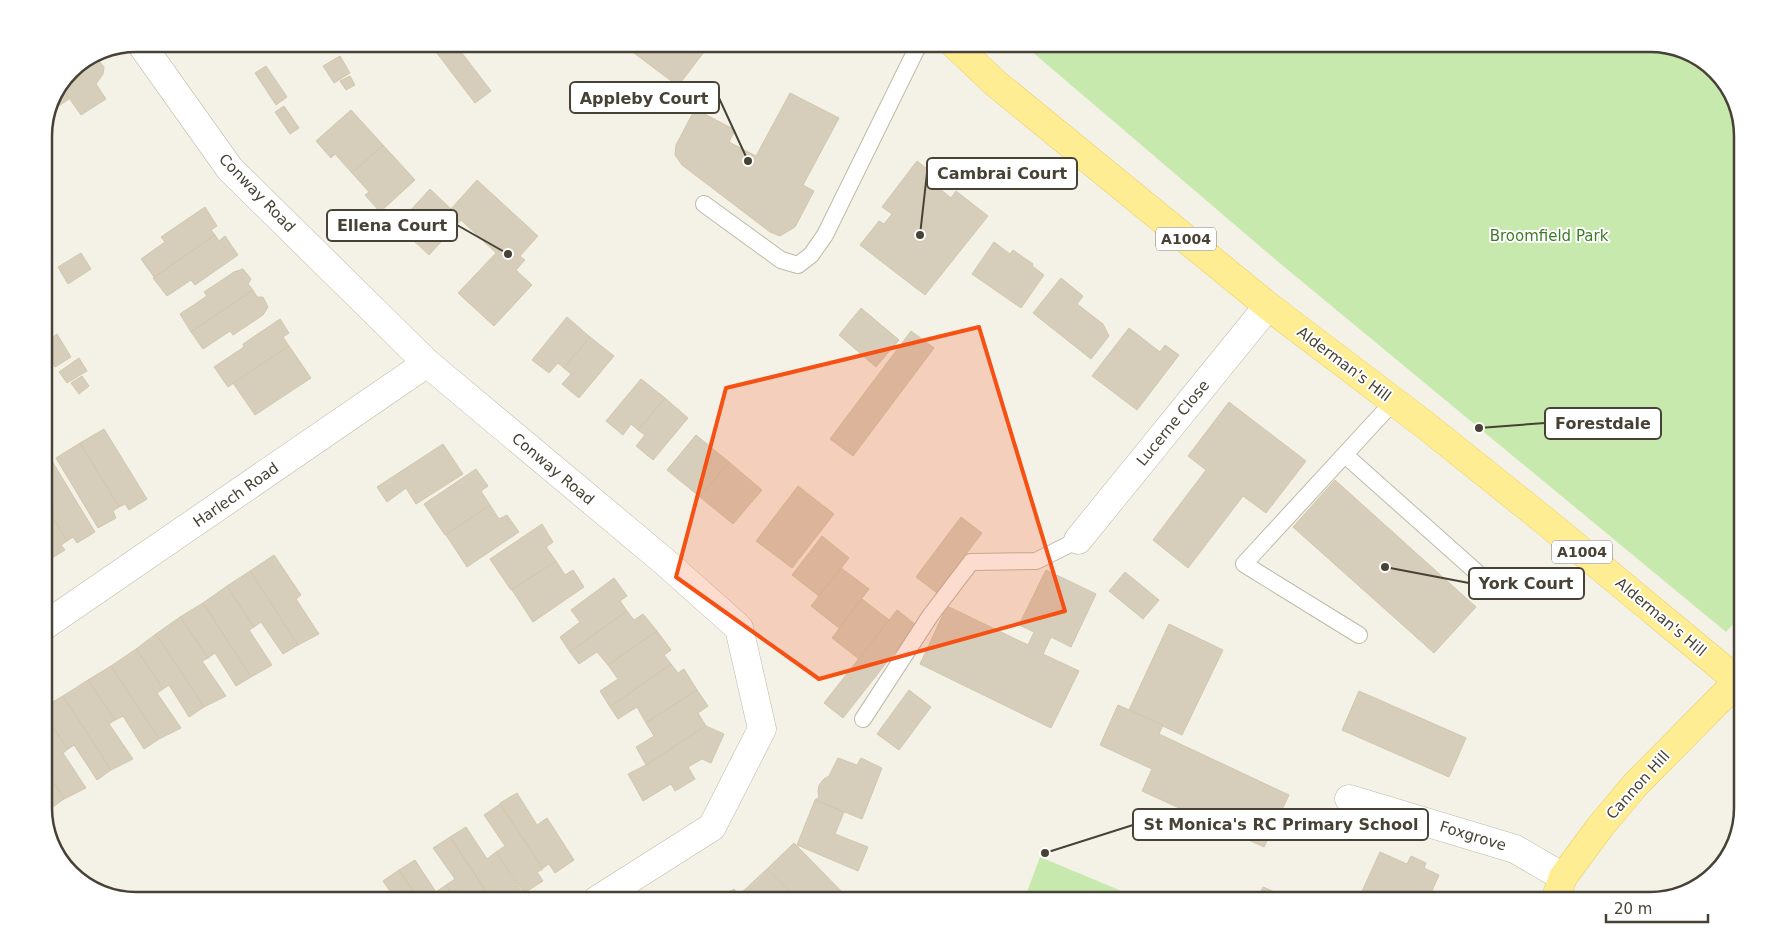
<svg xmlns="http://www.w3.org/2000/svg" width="1786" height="944" font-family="'DejaVu Sans',sans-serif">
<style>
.green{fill:#c7e9ae}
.building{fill:#d6cebb;stroke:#d1c7ae}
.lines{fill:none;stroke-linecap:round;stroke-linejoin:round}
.lane-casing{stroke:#bfbaa9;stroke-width:18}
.street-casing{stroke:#bfbaa9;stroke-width:29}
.primary-casing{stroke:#e8cf60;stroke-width:29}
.lane{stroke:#fff;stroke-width:16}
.street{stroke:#fff;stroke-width:28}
.primary{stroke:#ffed94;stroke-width:28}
.marked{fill:#f65114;fill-opacity:0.2;stroke:#f65114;stroke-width:4;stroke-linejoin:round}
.labels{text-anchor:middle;stroke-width:4;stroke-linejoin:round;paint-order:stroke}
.shield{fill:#fff;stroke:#7e7b72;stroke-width:1}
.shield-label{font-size:14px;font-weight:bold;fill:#474235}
.street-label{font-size:15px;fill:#474235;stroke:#fff}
.park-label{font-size:15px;fill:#3c7b26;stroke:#fff}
.rim{fill:none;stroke:#474235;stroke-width:2.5}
.leader{fill:none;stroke:#474235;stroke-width:2}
.callout-dot{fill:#474235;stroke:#fff;stroke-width:2}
.callout{fill:#fff;stroke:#474235;stroke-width:2}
.callout-label{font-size:16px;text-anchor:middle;font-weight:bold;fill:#474235}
</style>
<rect width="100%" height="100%" fill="#f4f1e6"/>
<!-- green -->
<g class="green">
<path d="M 1023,44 L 1650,44 L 1691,53 L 1727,85 L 1742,131 L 1742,615 L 1726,632 L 1276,260 Z"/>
<path d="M 1040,857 L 1124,892 L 1121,900 L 1024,900 Z"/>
</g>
<!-- building -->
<g class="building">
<path d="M 430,44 L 455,44 L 491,91 L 475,103 Z"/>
<path d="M 622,44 L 710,44 L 678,86 Z"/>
<path d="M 94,55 L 104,67 L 103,74 L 96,84 L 106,99 L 81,115 L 63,89 L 71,71 Z"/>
<path d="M 340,56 L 350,73 L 334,83 L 323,66 Z"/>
<path d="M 266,66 L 287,97 L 276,105 L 255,73 Z"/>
<path d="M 350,76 L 355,85 L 346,90 L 340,81 Z"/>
<path d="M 63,89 L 69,99 L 53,110 Z"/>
<path d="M 790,93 L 839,118 L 803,185 L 814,191 L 795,227 L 780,236 L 770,232 L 682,165 L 675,155 L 676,145 L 695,109 L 735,130 L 729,142 L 756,156 Z"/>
<path d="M 284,106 L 299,128 L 290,134 L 275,112 Z"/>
<path d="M 351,110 L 383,145 L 352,173 L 335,154 L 331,158 L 316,141 Z"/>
<path d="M 383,145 L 415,180 L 380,212 L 365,195 L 369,192 L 352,173 Z"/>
<path d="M 917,161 L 945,183 L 940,189 L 951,198 L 956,191 L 988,216 L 925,295 L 860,245 L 879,221 L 884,224 L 892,214 L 882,207 Z"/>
<path d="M 477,180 L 538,236 L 520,256 L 525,260 L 516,270 L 532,285 L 494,326 L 458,293 L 496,253 L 461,220 L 429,255 L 397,225 L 430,189 L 451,209 Z"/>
<path d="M 205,207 L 217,226 L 211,230 L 215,235 L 154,277 L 141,259 L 165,242 L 161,237 Z"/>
<path d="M 215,235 L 219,241 L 225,236 L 238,255 L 195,285 L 191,280 L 167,296 L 153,278 Z"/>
<path d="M 994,242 L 1010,254 L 1013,250 L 1033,264 L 1032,266 L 1044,275 L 1021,308 L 972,274 Z"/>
<path d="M 81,253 L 91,269 L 68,284 L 58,267 Z"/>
<path d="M 243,269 L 251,279 L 248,284 L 253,290 L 191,332 L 180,314 L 207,296 L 204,292 L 234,272 Z"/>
<path d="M 1061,278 L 1083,296 L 1077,304 L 1103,324 L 1109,336 L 1091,359 L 1033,313 Z"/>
<path d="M 253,290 L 257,297 L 263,297 L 268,307 L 263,315 L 233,335 L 230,331 L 203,349 L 191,332 Z"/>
<path d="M 861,308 L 899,340 L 876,367 L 839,335 Z"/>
<path d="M 567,317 L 590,337 L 564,368 L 558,363 L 549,373 L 532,360 Z"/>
<path d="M 280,319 L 289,333 L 283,337 L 289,346 L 228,387 L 214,367 L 244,347 L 243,344 Z"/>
<path d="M 1129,328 L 1160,352 L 1165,345 L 1179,355 L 1137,410 L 1092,376 Z"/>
<path d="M 911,331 L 934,348 L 853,456 L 830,439 Z"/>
<path d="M 57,334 L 71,357 L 55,367 L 44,350 L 44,343 Z"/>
<path d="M 590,337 L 614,356 L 579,398 L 562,384 L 571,374 L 564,368 Z"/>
<path d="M 289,346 L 311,378 L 255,415 L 233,383 Z"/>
<path d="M 79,358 L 87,371 L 67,383 L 59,372 Z"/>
<path d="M 82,376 L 89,386 L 79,394 L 71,383 Z"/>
<path d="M 641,379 L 665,398 L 638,430 L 631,424 L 623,435 L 606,421 Z"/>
<path d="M 665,398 L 688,418 L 653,460 L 636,446 L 645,435 L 638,430 Z"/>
<path d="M 1229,402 L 1306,461 L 1266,513 L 1243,496 L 1188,568 L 1153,540 L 1206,470 L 1188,456 Z"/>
<path d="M 104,429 L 147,499 L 129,510 L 125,504 L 119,507 L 80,443 Z"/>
<path d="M 696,435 L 729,462 L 700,497 L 667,470 Z"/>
<path d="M 80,443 L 119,507 L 113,511 L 116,518 L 98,528 L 56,458 Z"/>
<path d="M 443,444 L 463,474 L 416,504 L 406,488 L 387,502 L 377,487 Z"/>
<path d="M 52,461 L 95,532 L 77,543 L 73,537 L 67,541 L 44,503 L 44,466 Z"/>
<path d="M 729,462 L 762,490 L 733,524 L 700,497 Z"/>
<path d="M 476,469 L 488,486 L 481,491 L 490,505 L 445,535 L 424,504 Z"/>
<path d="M 1335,480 L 1476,607 L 1434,653 L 1293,527 Z"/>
<path d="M 798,486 L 834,514 L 792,568 L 756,541 Z"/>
<path d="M 44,503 L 67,541 L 61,545 L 65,550 L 47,561 L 44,557 Z"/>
<path d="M 490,505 L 499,519 L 507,515 L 519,532 L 467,567 L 446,535 Z"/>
<path d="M 961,517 L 982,533 L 937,593 L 916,577 Z"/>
<path d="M 542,524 L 553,542 L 546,547 L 556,561 L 511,590 L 490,559 Z"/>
<path d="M 822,536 L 849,558 L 819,596 L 792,575 Z"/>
<path d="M 274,555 L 301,595 L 296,599 L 319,634 L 298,645 L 250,571 Z"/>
<path d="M 556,561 L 565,575 L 573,570 L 584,587 L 533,622 L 512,590 Z"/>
<path d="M 841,568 L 869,589 L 839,628 L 811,606 Z"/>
<path d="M 1046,570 L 1096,594 L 1071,647 L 1051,637 L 1043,654 L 1079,671 L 1051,728 L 920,664 L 947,606 L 1028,645 L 1034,632 L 1019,625 Z"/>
<path d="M 250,571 L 298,645 L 283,654 L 261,622 L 254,627 L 227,586 Z"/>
<path d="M 1125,572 L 1159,600 L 1143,619 L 1109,591 Z"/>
<path d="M 614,578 L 627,596 L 620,601 L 627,611 L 570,652 L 560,637 L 580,622 L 571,610 Z"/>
<path d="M 227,586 L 254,627 L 249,630 L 272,665 L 251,677 L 203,603 Z"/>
<path d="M 862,599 L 889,620 L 859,659 L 832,638 Z"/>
<path d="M 203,603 L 251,677 L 236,686 L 215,653 L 208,658 L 180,617 Z"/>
<path d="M 897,610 L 916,625 L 843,718 L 824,703 Z"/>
<path d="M 627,611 L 634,620 L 643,614 L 657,631 L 608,665 L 597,652 L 579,664 L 570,652 Z"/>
<path d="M 180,617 L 208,658 L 202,661 L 226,696 L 204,707 L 156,634 Z"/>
<path d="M 1169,624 L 1223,650 L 1182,735 L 1129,710 Z"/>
<path d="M 657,631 L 671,650 L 664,655 L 671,664 L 610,707 L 600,691 L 618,679 L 608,665 Z"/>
<path d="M 156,634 L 204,707 L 189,717 L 169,685 L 163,689 L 136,649 Z"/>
<path d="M 136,649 L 163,689 L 157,693 L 181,728 L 159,739 L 111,666 Z"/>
<path d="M 671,664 L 678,673 L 684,669 L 697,690 L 646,723 L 637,707 L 618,719 L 610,707 Z"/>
<path d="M 111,666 L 159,739 L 144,749 L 123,716 L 115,720 L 88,680 Z"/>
<path d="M 88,680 L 115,720 L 109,724 L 133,759 L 111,770 L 63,696 Z"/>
<path d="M 697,690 L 708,706 L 698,713 L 706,726 L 646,765 L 636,747 L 654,736 L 646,723 Z"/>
<path d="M 909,690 L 931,707 L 899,750 L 877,734 Z"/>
<path d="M 1359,691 L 1466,738 L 1449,777 L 1342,730 Z"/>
<path d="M 63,696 L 111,770 L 97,780 L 74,745 L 68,749 L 44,714 L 44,707 Z"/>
<path d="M 1118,705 L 1163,725 L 1159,734 L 1289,795 L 1264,847 L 1142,791 L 1152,769 L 1100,745 Z"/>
<path d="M 44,714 L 68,749 L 63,753 L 86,788 L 64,799 L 44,768 Z"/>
<path d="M 706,726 L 724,734 L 711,763 L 702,759 L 688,767 L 695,779 L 675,791 L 671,784 L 643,801 L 628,774 L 646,765 Z"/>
<path d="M 838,758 L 857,765 L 861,758 L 882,768 L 862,819 L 815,800 L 819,797 L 818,791 L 819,785 L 824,779 L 829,776 Z"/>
<path d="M 44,768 L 64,799 L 50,809 L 44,800 Z"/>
<path d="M 517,793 L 537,825 L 547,818 L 574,860 L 555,873 L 549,864 L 543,868 L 500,803 Z"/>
<path d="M 815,800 L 844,812 L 835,834 L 868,847 L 858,871 L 797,845 Z"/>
<path d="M 500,804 L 543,869 L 537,872 L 543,881 L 524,893 L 496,852 L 505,846 L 484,815 Z"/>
<path d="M 466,827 L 487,859 L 496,852 L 523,894 L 514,900 L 500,900 L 499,897 L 492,900 L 450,837 Z"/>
<path d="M 450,837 L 492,900 L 456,900 L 446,885 L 455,879 L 433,848 Z"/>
<path d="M 794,843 L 848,898 L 845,900 L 820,900 L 816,896 L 811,900 L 798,900 L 767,869 Z"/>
<path d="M 1380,852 L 1407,864 L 1411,856 L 1426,863 L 1424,868 L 1439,875 L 1428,900 L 1358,900 Z"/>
<path d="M 415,860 L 436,892 L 446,885 L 455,900 L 419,900 L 399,870 Z"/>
<path d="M 767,869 L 798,900 L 746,900 L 740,894 Z"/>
<path d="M 399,870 L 419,900 L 396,900 L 383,881 Z"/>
<path d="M 1263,887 L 1293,900 L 1257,900 Z"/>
<path d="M 734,889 L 742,900 L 716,900 Z"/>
</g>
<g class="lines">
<!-- lane casing -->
<g class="lane-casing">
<g id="lane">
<path d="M 704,204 L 781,260 L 798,265 L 811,255 L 825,235 L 919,44"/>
<path d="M 1345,455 L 1491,585"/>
<path d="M 1359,635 L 1244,564 L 1394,401"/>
<path d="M 863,719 L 930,616 L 971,562 L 1036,561 L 1078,540"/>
</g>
</g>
<!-- street casing -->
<g class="street-casing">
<g id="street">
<path d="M 141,44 L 230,169 L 427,363 L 665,562 L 739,628 L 762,729 L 712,827 L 597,900"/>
<path d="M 1078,540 L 1268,306"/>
<path d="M 44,626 L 427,363"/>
<path d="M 1349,799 L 1515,849 L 1563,877"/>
</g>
</g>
<!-- primary casing -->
<g class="primary-casing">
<path id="primary" d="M 954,44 L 994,82 L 1268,306 L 1425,425 L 1545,521 L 1738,681 L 1635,785 L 1600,827 L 1563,877 L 1555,900"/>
</g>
<!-- lane -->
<use href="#lane" class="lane"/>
<!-- street -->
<use href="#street" class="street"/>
<!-- primary -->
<use href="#primary" class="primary"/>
</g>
<!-- marked area -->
<path class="marked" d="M 979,327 L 1065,611 L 819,679 L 676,577 L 726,388 Z"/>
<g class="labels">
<!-- shield labels -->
<g class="shield">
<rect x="1156" y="227.5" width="60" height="23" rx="4"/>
<rect x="1552" y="540.5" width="60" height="23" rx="4"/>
</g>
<g class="shield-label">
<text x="1186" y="244">A1004</text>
<text x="1582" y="557">A1004</text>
</g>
<!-- street labels -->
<g class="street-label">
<text transform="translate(257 193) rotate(46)" y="5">Conway Road</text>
<text transform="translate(1344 364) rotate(37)" y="5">Alderman's Hill</text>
<text transform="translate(1173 423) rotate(-51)" y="5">Lucerne Close</text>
<text transform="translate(553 469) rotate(40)" y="5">Conway Road</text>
<text transform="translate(236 495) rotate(-35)" y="5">Harlech Road</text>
<text transform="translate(1661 617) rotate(40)" y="5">Alderman's Hill</text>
<text transform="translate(1638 785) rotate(-48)" y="5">Cannon Hill</text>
<text transform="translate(1473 836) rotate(17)" y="5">Foxgrove</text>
</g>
<!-- park labels -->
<g class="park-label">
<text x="1549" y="241">Broomfield Park</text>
</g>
</g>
<!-- crop -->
<path d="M0 0H1786V944H0ZM136 52H1650A84 84 0 0 1 1734 136V808A84 84 0 0 1 1650 892H136A84 84 0 0 1 52 808V136A84 84 0 0 1 136 52Z" fill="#fff" fill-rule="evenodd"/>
<path class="rim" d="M136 52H1650A84 84 0 0 1 1734 136V808A84 84 0 0 1 1650 892H136A84 84 0 0 1 52 808V136A84 84 0 0 1 136 52Z"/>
<!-- callouts -->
<path class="leader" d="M748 161L719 98M920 235L927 173M508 254L457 225M1479 428L1545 423M1385 567L1469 583M1045 853L1133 825"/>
<g class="callout-dot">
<circle cx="748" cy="161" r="5"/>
<circle cx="920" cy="235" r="5"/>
<circle cx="508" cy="254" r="5"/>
<circle cx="1479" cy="428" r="5"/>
<circle cx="1385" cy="567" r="5"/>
<circle cx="1045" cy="853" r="5"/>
</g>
<g class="callout">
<rect x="570" y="82" width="149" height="31" rx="5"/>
<rect x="927" y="158" width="150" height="31" rx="5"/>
<rect x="327" y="210" width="130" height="31" rx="5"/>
<rect x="1545" y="408" width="116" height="31" rx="5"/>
<rect x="1469" y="568" width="115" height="31" rx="5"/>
<rect x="1133" y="809" width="295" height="31" rx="5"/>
</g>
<g class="callout-label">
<text x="644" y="104">Appleby Court</text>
<text x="1002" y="179">Cambrai Court</text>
<text x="392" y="231">Ellena Court</text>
<text x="1603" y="429">Forestdale</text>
<text x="1526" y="589">York Court</text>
<text x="1281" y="830">St Monica's RC Primary School</text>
</g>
<!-- scale -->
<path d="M1606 914v8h102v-8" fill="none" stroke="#474235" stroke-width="2.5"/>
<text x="1614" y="914" font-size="15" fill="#474235" stroke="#ffffff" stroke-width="4" paint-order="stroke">20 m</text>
</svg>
